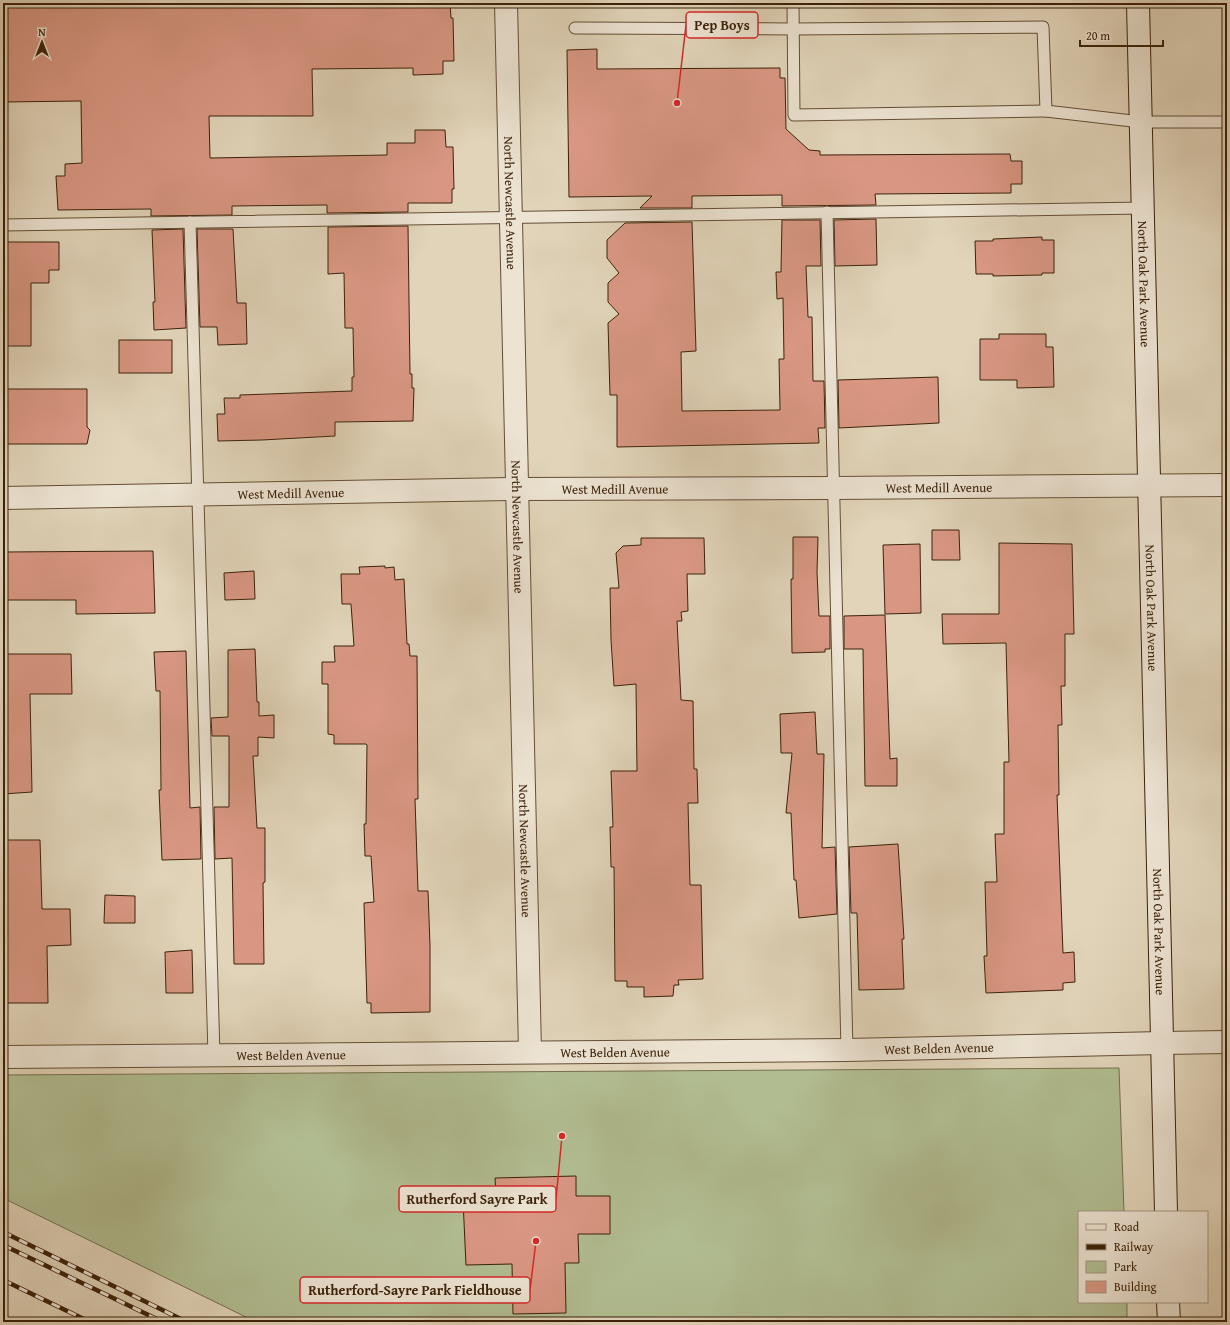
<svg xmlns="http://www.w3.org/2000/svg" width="1230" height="1325" font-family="'Gentium Book Plus',serif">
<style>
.green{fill:#b1bd91;stroke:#76704e}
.building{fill:#d99783;stroke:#3c220a}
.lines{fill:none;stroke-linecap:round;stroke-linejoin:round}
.lane-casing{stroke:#654e36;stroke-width:13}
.street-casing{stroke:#654e36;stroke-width:24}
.secondary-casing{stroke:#3c220a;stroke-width:24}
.lane{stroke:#ece3d2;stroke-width:11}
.street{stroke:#ece3d2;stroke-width:22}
.secondary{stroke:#ece3d2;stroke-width:22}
.rail-casing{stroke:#3c220a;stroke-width:4.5}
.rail{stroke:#ece3d2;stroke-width:3;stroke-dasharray:9;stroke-linecap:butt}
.labels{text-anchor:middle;stroke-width:3;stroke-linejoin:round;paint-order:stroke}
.street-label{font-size:13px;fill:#3c220a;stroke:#ece3d2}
.leader{fill:none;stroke:#d62828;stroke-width:1.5}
.callout-dot{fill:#d62828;stroke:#ece3d2;stroke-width:1.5}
.callout{fill:#ece3d2;stroke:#d62828;stroke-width:1.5}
.callout-label{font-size:14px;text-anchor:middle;font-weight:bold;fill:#3c220a}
</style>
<rect width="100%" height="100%" fill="#e1d4b9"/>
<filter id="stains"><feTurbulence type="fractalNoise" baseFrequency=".005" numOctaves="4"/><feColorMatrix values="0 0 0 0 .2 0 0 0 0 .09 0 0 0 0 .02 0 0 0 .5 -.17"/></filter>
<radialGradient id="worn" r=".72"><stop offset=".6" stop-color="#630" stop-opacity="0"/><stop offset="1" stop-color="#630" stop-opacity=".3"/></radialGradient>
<!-- green -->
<path class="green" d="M 1119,1068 L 1124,1212 L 1079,1212 L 1079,1302 L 1127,1302 L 1127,1322 L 256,1322 L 3,1198 L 3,1075 Z"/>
<!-- building -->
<g class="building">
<path d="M 3,3 L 450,3 L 451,18 L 453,18 L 454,61 L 443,61 L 443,74 L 413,75 L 413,68 L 312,69 L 313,116 L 209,116 L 210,158 L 387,155 L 387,143 L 415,143 L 415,130 L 445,130 L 446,147 L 453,147 L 454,189 L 452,189 L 452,203 L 408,203 L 408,212 L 327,213 L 327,205 L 232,206 L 232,215 L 151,216 L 151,209 L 58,210 L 56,176 L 65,176 L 65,164 L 82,163 L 81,101 L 3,102 Z"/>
<path d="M 597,49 L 597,69 L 780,68 L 780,78 L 785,78 L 786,129 L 809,150 L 820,151 L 820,155 L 1010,154 L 1011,161 L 1022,161 L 1022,184 L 1011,184 L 1011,193 L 875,194 L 876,205 L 782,206 L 782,195 L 692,196 L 692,208 L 640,208 L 652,196 L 569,197 L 567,50 Z"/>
<path d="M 876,219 L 877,265 L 835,266 L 834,220 Z"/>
<path d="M 782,220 L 820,220 L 821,266 L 806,266 L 808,317 L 812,317 L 813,381 L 824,381 L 825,428 L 818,428 L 819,443 L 617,447 L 617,395 L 610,395 L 608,323 L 619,314 L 608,302 L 608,283 L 619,273 L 607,258 L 607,240 L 625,223 L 692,222 L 696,351 L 681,352 L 682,411 L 780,410 L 779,359 L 784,359 L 783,298 L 777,299 L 776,272 L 781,272 Z"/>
<path d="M 408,226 L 410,374 L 412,374 L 412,388 L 414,388 L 413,421 L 335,422 L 335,436 L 262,440 L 218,441 L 217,414 L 225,414 L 224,398 L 240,398 L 240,395 L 352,391 L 352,377 L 354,377 L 353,328 L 345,328 L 344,273 L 328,274 L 328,227 Z"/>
<path d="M 183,229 L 186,328 L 154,330 L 153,302 L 155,302 L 152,230 Z"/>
<path d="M 197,229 L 233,229 L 237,303 L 246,303 L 247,344 L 218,345 L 217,327 L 200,327 Z"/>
<path d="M 1042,237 L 1042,240 L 1054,240 L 1054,273 L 1042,273 L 1042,275 L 993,276 L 993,274 L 976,274 L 975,241 L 993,241 L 993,239 Z"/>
<path d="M 3,242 L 59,242 L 59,270 L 49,270 L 49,283 L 31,283 L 31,346 L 3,346 Z"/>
<path d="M 999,334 L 1046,334 L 1046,347 L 1053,347 L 1054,387 L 1017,388 L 1017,380 L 980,380 L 980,339 L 999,339 Z"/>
<rect x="119" y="340" width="53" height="33"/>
<path d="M 938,377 L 939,423 L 839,428 L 838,380 Z"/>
<path d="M 3,389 L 87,389 L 87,427 L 90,430 L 87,444 L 3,444 Z"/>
<path d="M 932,530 L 959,530 L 960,560 L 932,560 Z"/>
<path d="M 793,537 L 818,537 L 817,572 L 819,616 L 830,616 L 830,649 L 825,649 L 825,652 L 792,653 L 791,579 L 793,579 Z"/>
<path d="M 641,538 L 704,538 L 705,574 L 687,574 L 688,611 L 681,612 L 682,621 L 677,621 L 681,700 L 693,701 L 694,769 L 697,769 L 698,803 L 688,803 L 690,885 L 701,885 L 703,979 L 678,980 L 679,985 L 674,985 L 673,996 L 644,997 L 644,987 L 627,987 L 627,981 L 615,981 L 614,867 L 611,867 L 610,827 L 613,827 L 611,771 L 637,771 L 636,684 L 614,686 L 611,640 L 610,588 L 619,588 L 616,553 L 623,546 L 641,545 Z"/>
<path d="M 999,543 L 1072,544 L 1074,634 L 1065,634 L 1065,686 L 1061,686 L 1062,725 L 1058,725 L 1059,795 L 1057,795 L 1063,953 L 1074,952 L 1075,982 L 1063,983 L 1063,990 L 986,993 L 984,956 L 987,956 L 985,882 L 997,882 L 995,834 L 1004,834 L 1004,762 L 1009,762 L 1006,643 L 943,644 L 942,614 L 999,614 Z"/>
<path d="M 920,544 L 921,613 L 885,614 L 883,545 Z"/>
<path d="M 153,551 L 155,613 L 76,614 L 76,600 L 3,600 L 3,552 Z"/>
<path d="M 385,566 L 385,568 L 394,567 L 395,580 L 404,579 L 407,644 L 409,644 L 410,656 L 417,656 L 418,799 L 415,799 L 418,891 L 428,891 L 430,945 L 430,1012 L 371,1013 L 371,1003 L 367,1003 L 364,903 L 374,902 L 371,856 L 365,856 L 364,824 L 366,824 L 367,745 L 366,744 L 334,744 L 334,735 L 328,734 L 328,684 L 322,684 L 322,662 L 335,662 L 334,646 L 354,646 L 351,604 L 342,604 L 341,574 L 360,574 L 359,567 Z"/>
<path d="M 254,571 L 255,599 L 225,600 L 224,573 Z"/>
<path d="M 885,615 L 890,759 L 897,758 L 897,786 L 865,786 L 863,649 L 844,649 L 844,616 Z"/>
<path d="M 255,649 L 257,702 L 259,702 L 259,716 L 274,715 L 274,738 L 258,737 L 258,756 L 253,756 L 257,828 L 265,828 L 265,882 L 263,883 L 264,964 L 234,964 L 232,858 L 215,859 L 214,807 L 229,807 L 229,736 L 212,736 L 211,718 L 228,717 L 228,650 Z"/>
<path d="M 186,651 L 190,808 L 200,807 L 201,859 L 162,860 L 159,790 L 161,790 L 160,691 L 156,691 L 154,652 Z"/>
<path d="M 3,654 L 71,654 L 72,694 L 30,694 L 32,792 L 3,794 Z"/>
<path d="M 815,712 L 817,754 L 824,754 L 822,848 L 835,847 L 837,914 L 799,918 L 796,880 L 794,880 L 791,813 L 786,813 L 792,753 L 781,753 L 780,714 Z"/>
<path d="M 3,840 L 40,840 L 42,909 L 70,909 L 71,945 L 47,946 L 48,1003 L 3,1003 Z"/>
<path d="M 898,844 L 904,939 L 902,939 L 904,989 L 859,990 L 857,913 L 851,913 L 849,847 Z"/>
<path d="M 105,895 L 135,896 L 135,923 L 104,923 Z"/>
<path d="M 192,950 L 193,993 L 166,993 L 165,952 Z"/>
<path d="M 576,1176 L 576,1196 L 610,1196 L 610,1234 L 578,1234 L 579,1263 L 565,1263 L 566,1313 L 513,1314 L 512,1264 L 466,1265 L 463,1200 L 493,1199 L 493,1194 L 496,1194 L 495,1178 Z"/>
</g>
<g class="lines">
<!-- lane casing -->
<g class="lane-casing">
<g id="lane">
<path d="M 793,3 L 794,115 L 1046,111"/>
<path d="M 575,28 L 793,29 L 1043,27 L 1046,111 L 1141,122 L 1227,122"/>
<path d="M 827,212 L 847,1050"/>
<path d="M 190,222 L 214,1055"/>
<path d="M 3,225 L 1143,208"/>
</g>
</g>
<!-- street casing -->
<g class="street-casing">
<g id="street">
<path id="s1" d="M 506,3 L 530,1051"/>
<path id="s2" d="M 3,498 L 517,489 L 833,488 L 1227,485"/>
<path id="s3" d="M 3,1057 L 847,1050 L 1162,1043 L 1227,1042"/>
</g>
</g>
<!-- secondary casing -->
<g class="secondary-casing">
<g id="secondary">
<path id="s4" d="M 1138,3 L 1166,1212"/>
<path d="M 1168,1302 L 1169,1322"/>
</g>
</g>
<!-- lane -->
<use href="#lane" class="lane"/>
<!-- street -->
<use href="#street" class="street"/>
<!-- secondary -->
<use href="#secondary" class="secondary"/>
<!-- rail casing -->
<g class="rail-casing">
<g id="rail">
<path d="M 3,1232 L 187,1322"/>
<path d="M 3,1245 L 163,1322"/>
<path d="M 3,1280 L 90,1322"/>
</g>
</g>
<!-- rail -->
<use href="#rail" class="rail"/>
</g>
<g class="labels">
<!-- street labels -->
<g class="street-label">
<text dy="5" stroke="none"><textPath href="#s1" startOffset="200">North Newcastle Avenue</textPath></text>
<text dy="5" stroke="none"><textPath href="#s4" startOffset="281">North Oak Park Avenue</textPath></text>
<text dy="5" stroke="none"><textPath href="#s2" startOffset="936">West Medill Avenue</textPath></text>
<text dy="5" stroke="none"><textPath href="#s2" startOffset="612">West Medill Avenue</textPath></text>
<text dy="5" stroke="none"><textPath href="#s2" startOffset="288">West Medill Avenue</textPath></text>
<text dy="5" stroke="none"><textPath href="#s1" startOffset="524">North Newcastle Avenue</textPath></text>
<text dy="5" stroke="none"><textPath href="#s4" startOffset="605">North Oak Park Avenue</textPath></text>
<text dy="5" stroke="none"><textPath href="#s1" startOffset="848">North Newcastle Avenue</textPath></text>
<text dy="5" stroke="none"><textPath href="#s4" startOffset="929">North Oak Park Avenue</textPath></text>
<text dy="5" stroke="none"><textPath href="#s3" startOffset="936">West Belden Avenue</textPath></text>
<text dy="5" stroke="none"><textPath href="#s3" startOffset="612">West Belden Avenue</textPath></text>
<text dy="5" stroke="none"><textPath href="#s3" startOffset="288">West Belden Avenue</textPath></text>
</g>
</g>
<!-- callouts -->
<path class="leader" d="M677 103L686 25M562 1136L556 1199M536 1241L530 1290"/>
<g class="callout-dot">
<circle cx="677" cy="103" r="4"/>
<circle cx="562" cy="1136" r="4"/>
<circle cx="536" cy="1241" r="4"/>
</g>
<g class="callout">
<rect x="686" y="12" width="72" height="26" rx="4"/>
<rect x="399" y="1186" width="157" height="26" rx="4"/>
<rect x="300" y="1277" width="230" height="26" rx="4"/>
</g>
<g class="callout-label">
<text x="722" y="30">Pep Boys</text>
<text x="477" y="1204">Rutherford Sayre Park</text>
<text x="415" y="1295">Rutherford-Sayre Park Fieldhouse</text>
</g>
<!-- margin -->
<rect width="1230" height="1325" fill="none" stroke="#e1d4b9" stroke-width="16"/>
<rect x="4" y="4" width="1222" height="1317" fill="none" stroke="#3c220a" stroke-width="2"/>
<rect x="8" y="8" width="1214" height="1309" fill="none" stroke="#3c220a"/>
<!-- legend -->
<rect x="1078" y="1211" width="130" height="92" fill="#ece3d2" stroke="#a69682"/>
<rect x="1086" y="1224" width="20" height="6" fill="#ece3d2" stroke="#a69682"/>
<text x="1114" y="1231" font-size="12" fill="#3c220a">Road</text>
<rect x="1086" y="1244" width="20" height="6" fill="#3c220a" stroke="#a69682"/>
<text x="1114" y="1251" font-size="12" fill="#3c220a">Railway</text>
<rect x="1086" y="1261" width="20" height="12" fill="#b1bd91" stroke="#a69682"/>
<text x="1114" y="1271" font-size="12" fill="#3c220a">Park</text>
<rect x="1086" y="1281" width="20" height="12" fill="#d99783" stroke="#a69682"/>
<text x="1114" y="1291" font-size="12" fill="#3c220a">Building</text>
<!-- north arrow -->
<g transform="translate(42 42)" stroke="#ece3d2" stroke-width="3" paint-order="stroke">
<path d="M0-3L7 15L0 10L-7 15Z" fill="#3c220a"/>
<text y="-6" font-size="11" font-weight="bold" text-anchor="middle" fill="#3c220a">N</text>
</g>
<!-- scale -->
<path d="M1080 40v6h83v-6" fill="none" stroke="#3c220a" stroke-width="2"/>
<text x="1086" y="40" font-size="12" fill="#3c220a" stroke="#ece3d2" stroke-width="3" paint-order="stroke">20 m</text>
<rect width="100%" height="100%" filter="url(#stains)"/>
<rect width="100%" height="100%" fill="url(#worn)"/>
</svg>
